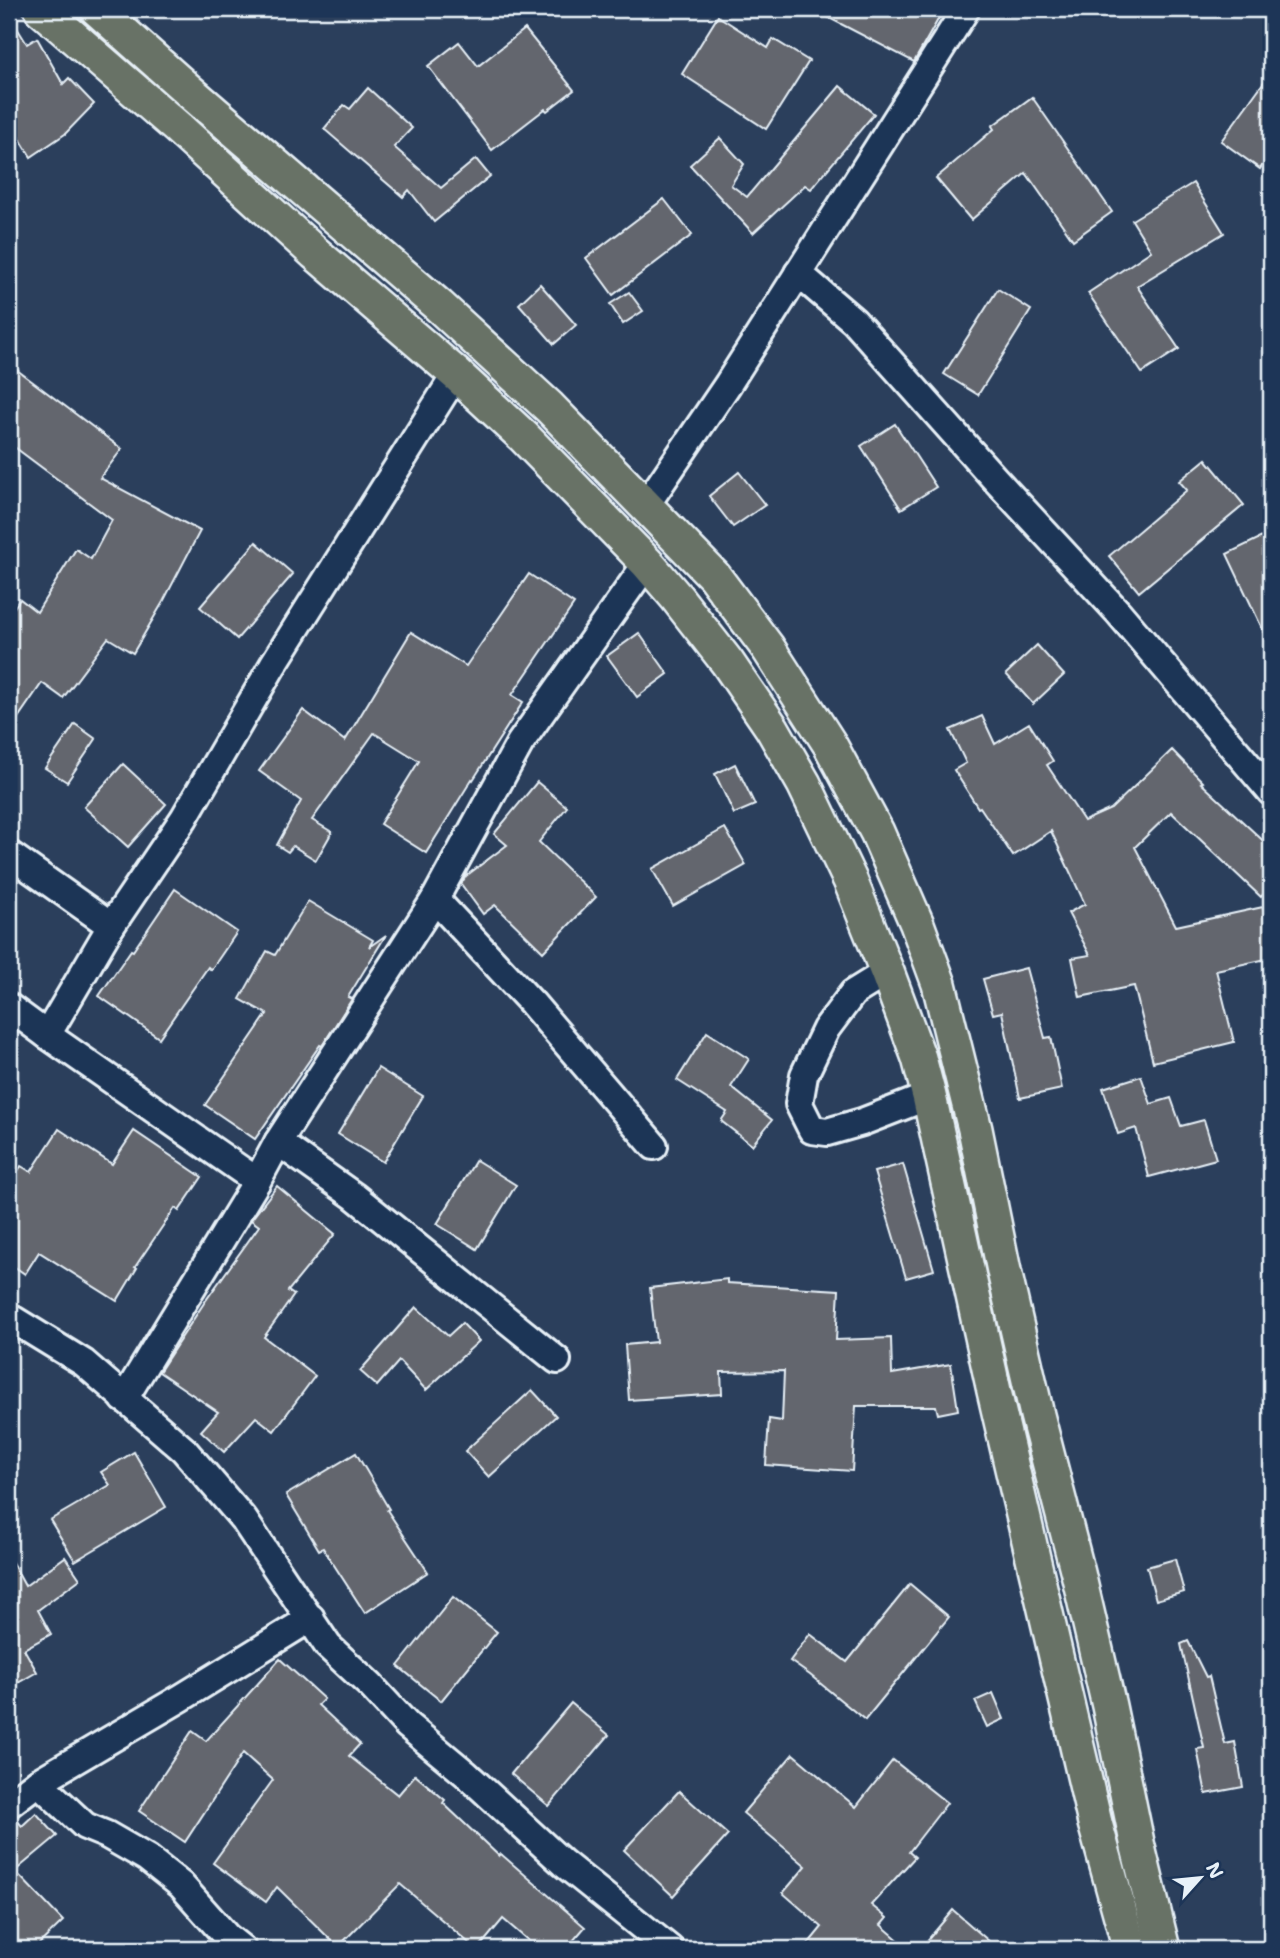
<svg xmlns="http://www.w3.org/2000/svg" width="1280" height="1958" font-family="'Shantell Sans',sans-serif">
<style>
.building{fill:#64666e;stroke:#e8f1f8;stroke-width:2}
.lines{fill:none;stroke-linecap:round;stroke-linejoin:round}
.minor-casing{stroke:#e8f1f8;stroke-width:32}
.major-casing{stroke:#e8f1f8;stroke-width:38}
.minor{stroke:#1d3557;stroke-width:26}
.major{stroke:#687266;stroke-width:33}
</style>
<rect width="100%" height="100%" fill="#2b3f5c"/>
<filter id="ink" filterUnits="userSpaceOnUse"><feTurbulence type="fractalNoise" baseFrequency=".0143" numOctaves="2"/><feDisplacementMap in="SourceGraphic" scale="14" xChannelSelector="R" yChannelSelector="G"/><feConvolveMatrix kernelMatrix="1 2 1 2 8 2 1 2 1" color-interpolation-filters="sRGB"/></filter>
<g filter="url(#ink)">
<!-- building -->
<g class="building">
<path d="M 812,9 L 944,9 L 914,62 Z"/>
<path d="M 9,15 L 27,44 L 37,38 L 63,84 L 69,78 L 94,104 L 65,134 L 31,157 L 9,121 Z"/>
<path d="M 718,16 L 768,48 L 773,39 L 809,61 L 766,129 L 682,74 Z"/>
<path d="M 525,29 L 574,90 L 547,111 L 545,109 L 492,150 L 428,66 L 459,42 L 478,66 Z"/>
<path d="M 1271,72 L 1271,153 L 1260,169 L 1221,141 Z"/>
<path d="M 840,86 L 874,114 L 811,189 L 805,185 L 753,233 L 690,165 L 720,138 L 744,164 L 731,185 L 747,197 Z"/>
<path d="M 368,88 L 412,128 L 394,147 L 441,188 L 476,159 L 490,176 L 434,222 L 409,190 L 403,197 L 324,129 L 344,105 L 350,109 Z"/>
<path d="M 1032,97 L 1112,212 L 1073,240 L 1026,173 L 971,220 L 936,178 L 994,129 L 992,126 Z"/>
<path d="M 1193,183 L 1224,233 L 1137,286 L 1179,349 L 1142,373 L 1088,293 L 1151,251 L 1132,220 Z"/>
<path d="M 664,199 L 692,235 L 613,295 L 586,258 Z"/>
<path d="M 540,284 L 576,325 L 554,344 L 519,304 Z"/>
<path d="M 998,289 L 1031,310 L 978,395 L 944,374 Z"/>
<path d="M 629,292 L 643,311 L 623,324 L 610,304 Z"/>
<path d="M 9,364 L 122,449 L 100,478 L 200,531 L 163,602 L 133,653 L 108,638 L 63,698 L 42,683 L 9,731 L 9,615 L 20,599 L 37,612 L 76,549 L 91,559 L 112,520 L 9,443 Z"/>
<path d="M 895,424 L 936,487 L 901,509 L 861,446 Z"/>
<path d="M 1206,459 L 1244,505 L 1139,592 L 1109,556 L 1187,490 L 1179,481 Z"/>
<path d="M 739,472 L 765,505 L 733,527 L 709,496 Z"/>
<path d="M 1266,535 L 1271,546 L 1271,647 L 1227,554 Z"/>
<path d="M 256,542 L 293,574 L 237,639 L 200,607 Z"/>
<path d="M 529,574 L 574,604 L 512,695 L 523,702 L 473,780 L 472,779 L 426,853 L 380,824 L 419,761 L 374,733 L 312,820 L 332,832 L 316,860 L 293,846 L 288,852 L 277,845 L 301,801 L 259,771 L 303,710 L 345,741 L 411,632 L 466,666 Z"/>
<path d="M 639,633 L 668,674 L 637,697 L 607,656 Z"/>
<path d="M 1037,645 L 1064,675 L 1033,704 L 1006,674 Z"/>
<path d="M 982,716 L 995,744 L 1029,723 L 1053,761 L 1047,765 L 1084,821 L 1111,809 L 1172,750 L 1203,782 L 1201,783 L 1271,848 L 1271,886 L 1261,897 L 1171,812 L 1135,847 L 1176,926 L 1263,907 L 1271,942 L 1271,958 L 1216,970 L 1234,1042 L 1153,1062 L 1134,986 L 1080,997 L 1072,958 L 1090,955 L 1068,913 L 1085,904 L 1051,831 L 1013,856 L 980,807 L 978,808 L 954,770 L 966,763 L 950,730 Z"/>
<path d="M 75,724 L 96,739 L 67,782 L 45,768 Z"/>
<path d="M 123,764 L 166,804 L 128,847 L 84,807 Z"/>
<path d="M 735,764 L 755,805 L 734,814 L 715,774 Z"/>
<path d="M 537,782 L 567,807 L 539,842 L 596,897 L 543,952 L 495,905 L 483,914 L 461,884 L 466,876 L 507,845 L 494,834 Z"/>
<path d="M 725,828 L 746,865 L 673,906 L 652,869 Z"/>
<path d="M 175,889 L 237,932 L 211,970 L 208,967 L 159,1038 L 99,996 L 131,950 L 133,951 Z"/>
<path d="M 308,901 L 373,940 L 369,947 L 386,935 L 348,997 L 352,999 L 322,1046 L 320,1045 L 255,1139 L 205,1105 L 267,1014 L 240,999 L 267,951 L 275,955 Z"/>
<path d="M 1026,968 L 1045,1038 L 1051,1037 L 1062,1089 L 1020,1098 L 1002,1012 L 993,1014 L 983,979 Z"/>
<path d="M 707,1032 L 749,1059 L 731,1087 L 772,1120 L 752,1145 L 721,1121 L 727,1112 L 677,1080 Z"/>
<path d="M 378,1068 L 423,1096 L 383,1162 L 338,1134 Z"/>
<path d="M 1141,1076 L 1151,1104 L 1171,1098 L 1181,1126 L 1204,1120 L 1216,1159 L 1149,1177 L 1136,1128 L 1118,1134 L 1103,1088 Z"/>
<path d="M 59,1129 L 112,1164 L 134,1131 L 202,1177 L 179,1211 L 175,1208 L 135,1267 L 137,1268 L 117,1301 L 39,1252 L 25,1274 L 9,1263 L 9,1185 L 21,1166 L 31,1172 Z"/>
<path d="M 476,1160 L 516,1185 L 477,1249 L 437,1224 Z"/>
<path d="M 903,1164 L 934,1270 L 906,1278 L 874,1172 Z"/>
<path d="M 277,1186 L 335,1234 L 288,1291 L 294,1295 L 264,1337 L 315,1376 L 274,1431 L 256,1417 L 224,1452 L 201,1431 L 218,1412 L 159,1372 L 204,1303 L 259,1226 L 251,1220 Z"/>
<path d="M 727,1279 L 727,1283 L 839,1290 L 836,1340 L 891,1338 L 892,1374 L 951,1364 L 958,1410 L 938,1414 L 936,1406 L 856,1406 L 852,1471 L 766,1465 L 769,1419 L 782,1421 L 784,1371 L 721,1372 L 722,1394 L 629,1400 L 625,1345 L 656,1342 L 650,1288 Z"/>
<path d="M 416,1307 L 448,1336 L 462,1323 L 479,1341 L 426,1390 L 399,1361 L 377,1386 L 360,1371 Z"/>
<path d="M 532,1390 L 556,1416 L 489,1477 L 465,1451 Z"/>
<path d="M 134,1452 L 166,1507 L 75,1561 L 50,1520 L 110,1485 L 101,1472 Z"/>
<path d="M 356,1453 L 389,1509 L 387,1510 L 428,1572 L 365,1613 L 323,1548 L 319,1550 L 286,1495 Z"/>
<path d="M 9,1557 L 25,1586 L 65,1557 L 80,1579 L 38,1610 L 51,1634 L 24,1649 L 37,1672 L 16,1684 L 9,1671 Z"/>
<path d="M 1175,1559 L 1184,1592 L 1156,1600 L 1147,1567 Z"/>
<path d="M 910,1584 L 949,1617 L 865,1720 L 810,1675 L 790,1661 L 810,1634 L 847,1662 Z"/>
<path d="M 453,1597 L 497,1632 L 441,1701 L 398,1666 Z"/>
<path d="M 1188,1641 L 1206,1677 L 1209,1676 L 1225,1744 L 1235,1742 L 1243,1787 L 1206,1794 L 1197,1749 L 1204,1748 L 1181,1644 Z"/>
<path d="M 280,1659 L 324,1699 L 318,1705 L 360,1744 L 349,1756 L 398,1795 L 415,1775 L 445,1800 L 443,1803 L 499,1856 L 501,1854 L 585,1927 L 566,1949 L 538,1949 L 503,1919 L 478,1949 L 476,1949 L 400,1884 L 338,1947 L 277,1887 L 266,1902 L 213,1863 L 273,1780 L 243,1753 L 185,1842 L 139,1811 L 192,1731 L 206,1741 Z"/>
<path d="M 993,1693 L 1004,1719 L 987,1727 L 975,1701 Z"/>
<path d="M 571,1703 L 609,1735 L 549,1806 L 511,1774 Z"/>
<path d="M 793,1754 L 856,1807 L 893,1760 L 947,1803 L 909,1852 L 915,1857 L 871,1905 L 887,1918 L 881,1925 L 909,1949 L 804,1949 L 822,1927 L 783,1893 L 806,1866 L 743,1813 Z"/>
<path d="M 679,1791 L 728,1835 L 673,1896 L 624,1850 Z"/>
<path d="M 36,1813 L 57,1836 L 15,1871 L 63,1921 L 34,1949 L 9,1949 L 9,1819 L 15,1818 L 22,1826 Z"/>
<path d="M 953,1910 L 998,1949 L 920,1949 Z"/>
</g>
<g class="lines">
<!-- minor casing -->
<g class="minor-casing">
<g id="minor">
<path d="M 798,273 L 854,321 L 995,479 L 1118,612 L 1271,792"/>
<path d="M 646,505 L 728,384 L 966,9"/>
<path d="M 9,854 L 111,926"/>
<path d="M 435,899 L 532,1003 L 654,1146"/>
<path d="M 887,972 L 853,993 L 826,1029 L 804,1075 L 799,1104 L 812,1130 L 827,1132 L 862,1122 L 929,1096"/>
<path d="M 9,1007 L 47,1035 L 111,926 L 184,818 L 273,665 L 456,374"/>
<path d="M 47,1035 L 257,1181"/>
<path d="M 278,1142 L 354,1196 L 557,1360"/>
<path d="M 9,1317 L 84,1363 L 184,1450 L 244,1520 L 328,1646 L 371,1686 L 407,1725 L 466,1774 L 563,1863 L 670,1949"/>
<path d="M 124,1399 L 257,1181 L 278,1142 L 435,899 L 520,743 L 647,563"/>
<path d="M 38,1782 L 85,1826 L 107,1835 L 147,1858 L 181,1885 L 227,1937 L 242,1949"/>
<path d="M 9,1804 L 38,1782 L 181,1698 L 311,1618"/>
</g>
</g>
<!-- major casing -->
<g class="major-casing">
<g id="major">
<path d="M 41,9 L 178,128 L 315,253 L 456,374 L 523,436 L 647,563 L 677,598 L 727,662 L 772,728 L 804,784 L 850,880 L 887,972 L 919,1058 L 929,1096 L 994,1391 L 1095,1823 L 1130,1949"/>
<path d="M 97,9 L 188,90 L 439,306 L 549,407 L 714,576 L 768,648 L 829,743 L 877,832 L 917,924 L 939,984 L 975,1129 L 1004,1271 L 1037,1415 L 1078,1573 L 1109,1706 L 1138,1847 L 1163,1949"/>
</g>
</g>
<!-- minor -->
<use href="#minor" class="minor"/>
<!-- major -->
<use href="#major" class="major"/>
</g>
</g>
<!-- margin -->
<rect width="1280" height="1958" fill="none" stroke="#1d3557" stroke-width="35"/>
<rect x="18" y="18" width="1245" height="1923" fill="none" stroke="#e8f1f8" stroke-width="2.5" filter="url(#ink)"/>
<!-- north arrow -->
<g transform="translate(1200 1878) rotate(63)" stroke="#1d3557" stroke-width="5" paint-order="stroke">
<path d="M0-5L12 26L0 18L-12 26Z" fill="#e8f1f8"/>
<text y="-10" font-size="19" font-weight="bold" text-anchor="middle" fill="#e8f1f8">N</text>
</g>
</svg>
